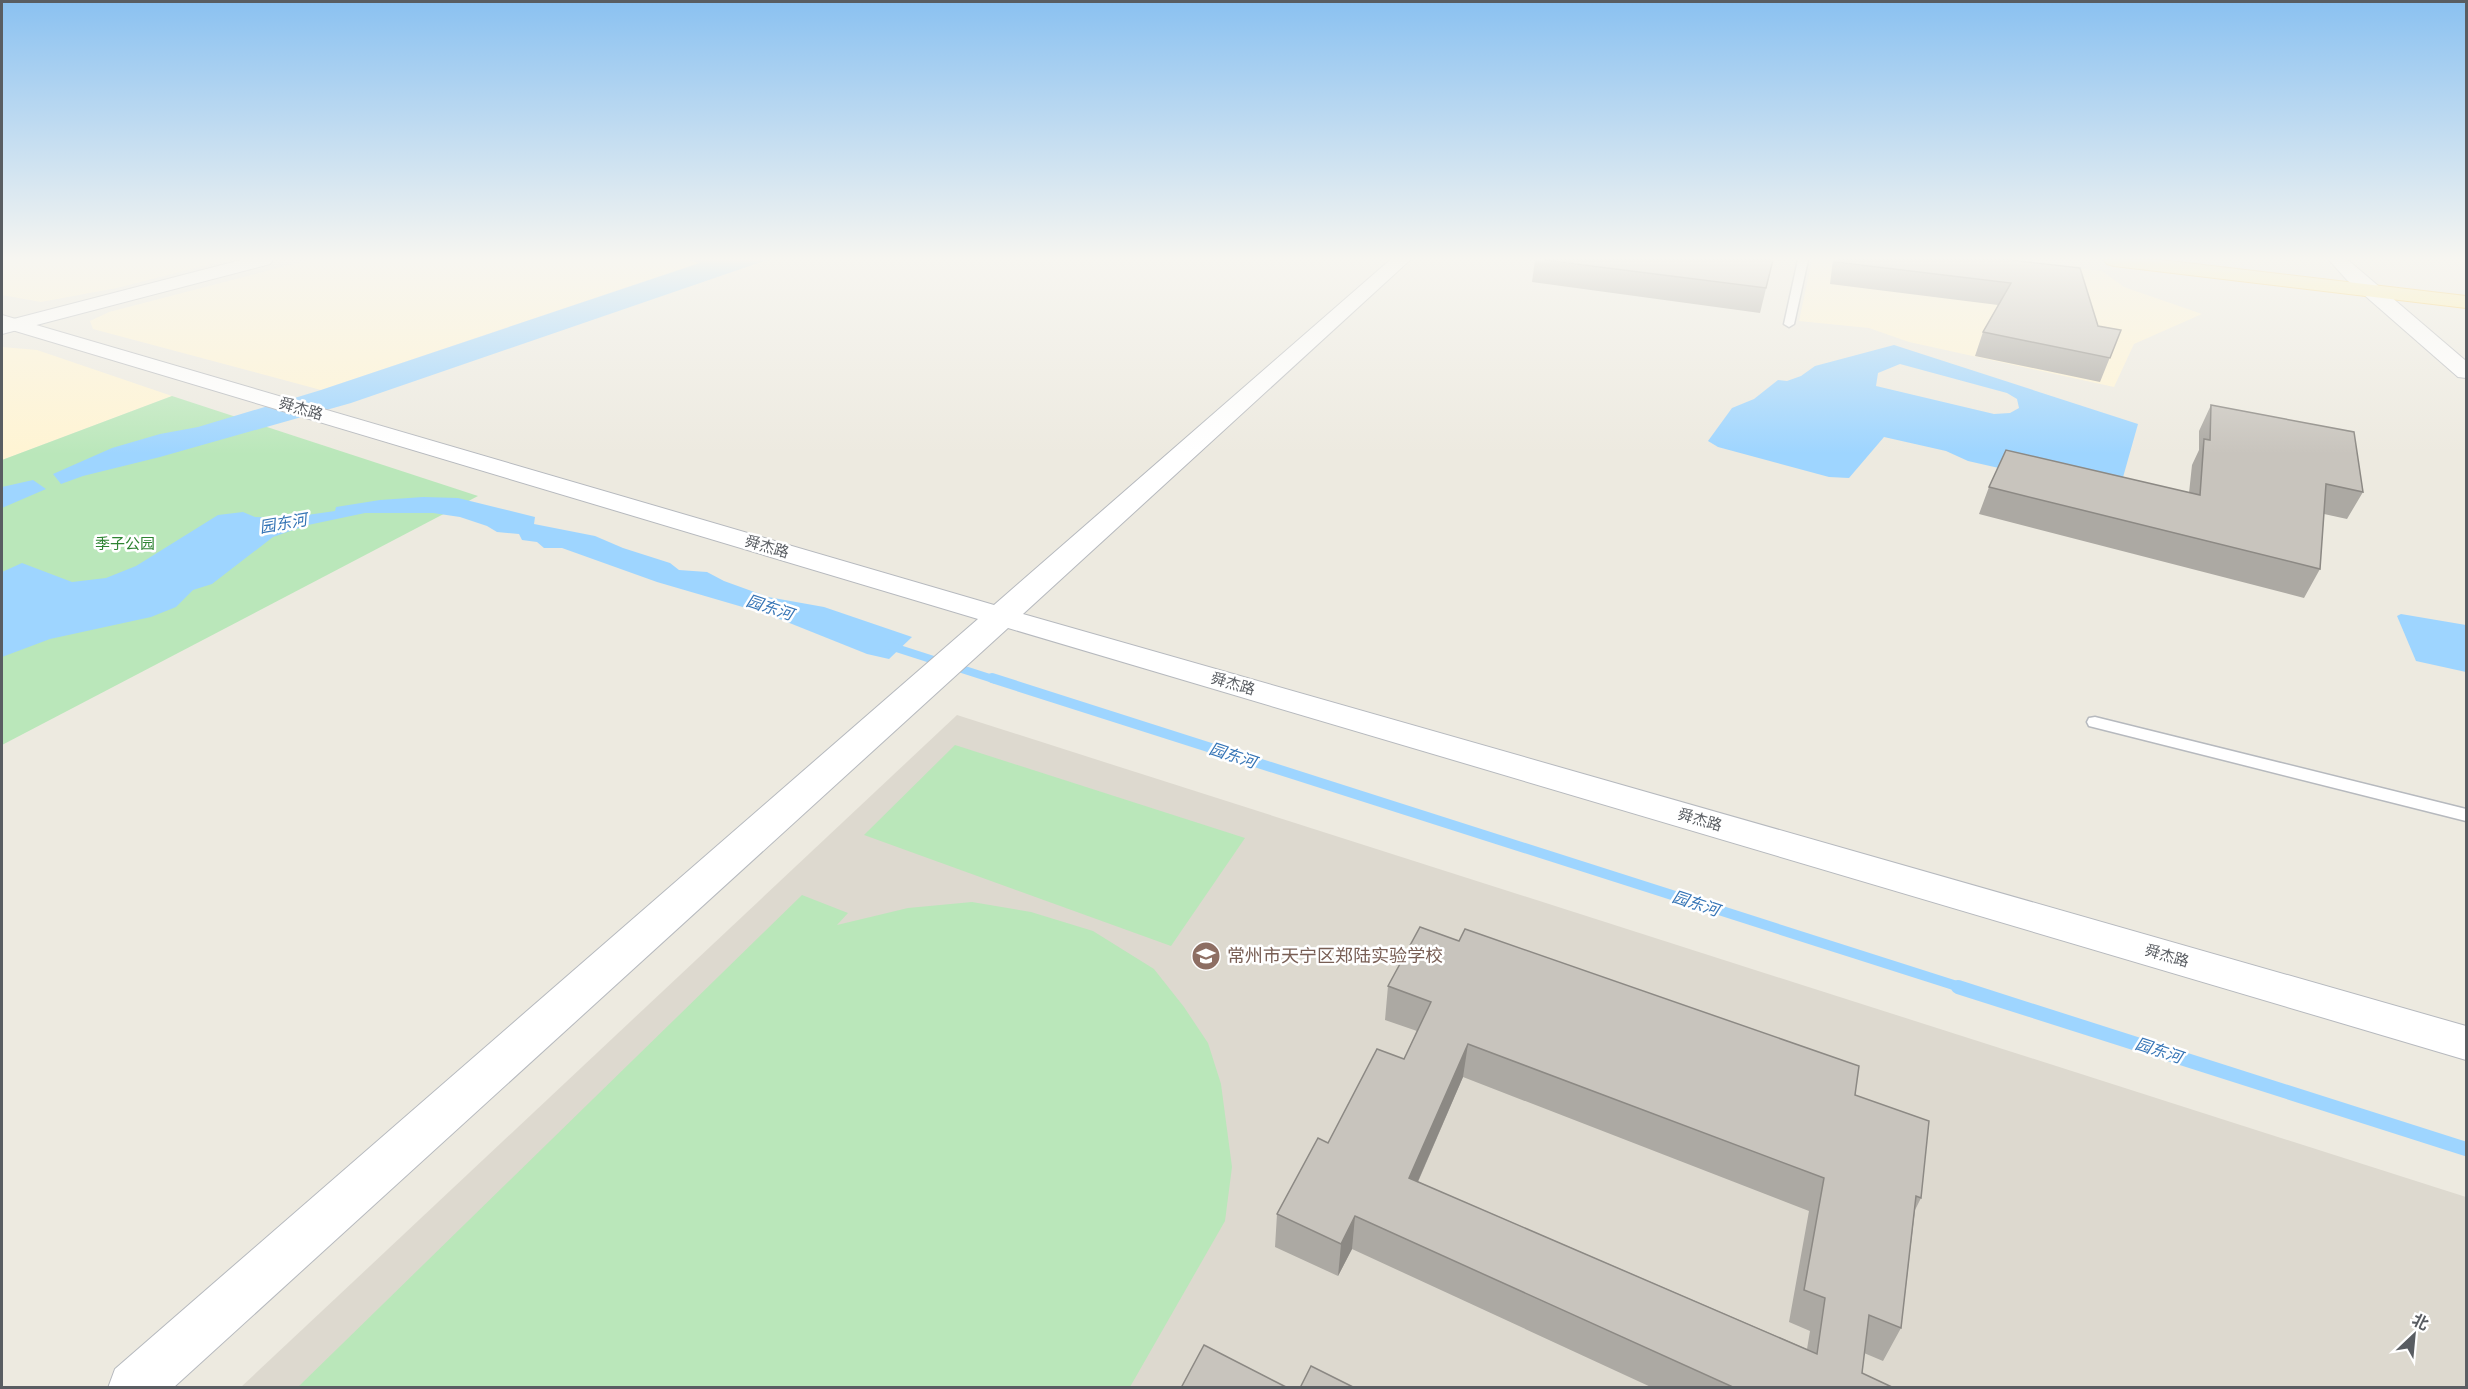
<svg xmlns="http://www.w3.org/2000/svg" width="2468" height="1389" font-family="'Noto Sans','Noto Sans SC',sans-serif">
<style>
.commercial{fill:#fff4d3}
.education{fill:#ddd9cf}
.green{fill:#bae7ba}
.water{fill:#9ed5ff;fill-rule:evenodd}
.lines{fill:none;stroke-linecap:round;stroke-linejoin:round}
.stream-far2{stroke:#9ed5ff;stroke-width:8}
.stream-far1{stroke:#9ed5ff;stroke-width:10}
.stream{stroke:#9ed5ff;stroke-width:14}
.lane-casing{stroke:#b6b9be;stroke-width:3}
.street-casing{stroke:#b6b9be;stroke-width:2}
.secondary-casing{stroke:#b6bac0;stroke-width:2}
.primary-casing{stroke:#f9c84d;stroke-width:2}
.lane{fill:#fff;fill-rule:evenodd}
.street{fill:#fff;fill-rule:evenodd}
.secondary{fill:#fff;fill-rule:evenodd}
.primary{fill:#fff0a3;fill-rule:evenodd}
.wall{fill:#aca9a3;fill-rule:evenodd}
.shaded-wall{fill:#8c8984}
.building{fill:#c8c4bd;stroke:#8c8984;stroke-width:1.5;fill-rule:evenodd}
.labels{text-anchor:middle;stroke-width:5;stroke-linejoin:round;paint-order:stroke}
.street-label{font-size:15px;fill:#595d62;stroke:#fff}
.park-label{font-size:15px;fill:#2e8332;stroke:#fff}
.water-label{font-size:16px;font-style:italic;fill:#3675b6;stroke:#fff}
.near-education-label{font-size:18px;fill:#785e54;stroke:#fff;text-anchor:start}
</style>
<rect width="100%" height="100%" fill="#edeae0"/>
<!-- commercial -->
<g class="commercial">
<path d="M 2,260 L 227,260 L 117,288 L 41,302 L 2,295 Z"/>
<path d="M 309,260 L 688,260 L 701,262 L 321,390 L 93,329 L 90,321 L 109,312 Z"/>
<path d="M 1812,260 L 2007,260 L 2102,271 L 2124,287 L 2202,314 L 2134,344 L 2114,387 L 1909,342 L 1869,328 L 1799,321 Z"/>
<path d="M 2,347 L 37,350 L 172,396 L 2,460 Z"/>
</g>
<!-- education -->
<path class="education" d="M 957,715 L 2466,1197 L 2466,1387 L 240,1388 Z"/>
<!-- green -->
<g class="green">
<path d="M 172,396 L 478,496 L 2,745 L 2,460 Z"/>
<path d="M 955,745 L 1245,838 L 1171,946 L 864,835 Z"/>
<path d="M 802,895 L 848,913 L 837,925 L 908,908 L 972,902 L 1031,912 L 1093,931 L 1154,969 L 1184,1007 L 1208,1043 L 1221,1084 L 1232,1167 L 1225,1221 L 1130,1387 L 298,1387 Z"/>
</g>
<!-- water -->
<g class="water">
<path d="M 688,260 L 767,260 L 351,403 L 160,457 L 83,476 L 61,484 L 53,474 L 112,448 L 160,434 L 198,427 L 321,390 L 700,263 Z"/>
<path d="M 1894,345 L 2138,424 L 2118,495 L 1968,461 L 1946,451 L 1884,437 L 1849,478 L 1829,477 L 1718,447 L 1708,441 L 1732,408 L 1754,399 L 1778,380 L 1787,381 L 1801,376 L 1815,366 ZM 1900,364 L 2007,393 L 2017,399 L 2019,408 L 2010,413 L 1994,414 L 1876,386 L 1878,373 Z"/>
<path d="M 33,480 L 46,489 L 2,508 L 2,487 Z"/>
<path d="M 423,497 L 458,498 L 535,517 L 534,524 L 595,536 L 623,548 L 670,563 L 679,570 L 707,572 L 724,581 L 768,597 L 824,607 L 912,637 L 889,659 L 867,654 L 767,614 L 657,582 L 562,548 L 544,548 L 537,542 L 522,540 L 519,534 L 497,532 L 487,526 L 460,517 L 433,513 L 365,513 L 308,525 L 273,537 L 212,584 L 193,590 L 176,607 L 151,617 L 50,639 L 2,657 L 2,572 L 22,563 L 72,582 L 106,578 L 136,566 L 218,515 L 243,512 L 255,517 L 286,518 L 335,511 L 336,507 L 380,500 Z"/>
<path d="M 2401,614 L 2466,625 L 2466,672 L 2416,661 L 2397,616 Z"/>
</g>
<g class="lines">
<!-- stream-far2 -->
<path class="stream-far2" d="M 890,646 L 996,680"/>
<!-- stream-far1 -->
<path class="stream-far1" d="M 992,678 L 1963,988"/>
<!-- stream -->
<path class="stream" d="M 1958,987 L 2466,1149"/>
<!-- lane casing -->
<g class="lane-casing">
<g id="lane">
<path d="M 1798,260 L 1808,260 L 1794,324 L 1789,327 L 1784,324 Z"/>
<path d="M 2095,717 L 2466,809 L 2466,821 L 2089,726 L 2087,722 L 2089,718 Z"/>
</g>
</g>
<!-- street casing -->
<g class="street-casing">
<g id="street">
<path d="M 1390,260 L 1410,260 L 1023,614 L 2466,1026 L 2466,1060 L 1008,628 L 173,1388 L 108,1388 L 115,1369 L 978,619 L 2,327 L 2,315 L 994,605 Z"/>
<path d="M 2329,260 L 2348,260 L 2466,361 L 2466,378 L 2458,377 L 2347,280 Z"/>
</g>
</g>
<!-- secondary casing -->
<g class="secondary-casing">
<path id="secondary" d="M 241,260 L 273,260 L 270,264 L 2,334 L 2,322 Z"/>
</g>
<!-- primary casing -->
<g class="primary-casing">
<path id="primary" d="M 2104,260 L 2161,260 L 2466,296 L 2466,308 L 2114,266 L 2107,264 Z"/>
</g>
<!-- lane -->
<use href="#lane" class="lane"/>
<!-- street -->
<use href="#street" class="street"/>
<!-- secondary -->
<use href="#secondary" class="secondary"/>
<!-- primary -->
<use href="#primary" class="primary"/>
</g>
<!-- wall -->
<g class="wall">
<path d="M 1535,260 L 1773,260 L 1760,313 L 1532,282 Z"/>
<path d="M 1833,260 L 2011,260 L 2098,326 L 2121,330 L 2100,382 L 1975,356 L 1983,332 L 1998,305 L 1830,284 Z"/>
<path d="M 2211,405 L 2363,492 L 2347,519 L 2324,514 L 2320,569 L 2304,598 L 1979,514 L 1989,487 L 2189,493 L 2192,465 L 2199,450 L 2199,431 Z"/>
<path d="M 1388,986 L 1855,1095 L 1921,1198 L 1915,1210 L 1901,1328 L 1883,1361 L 1864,1353 L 1862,1373 L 1894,1388 L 1653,1388 L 1352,1249 L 1338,1276 L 1275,1247 L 1277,1214 L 1328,1143 L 1404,1059 L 1417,1031 L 1385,1020 ZM 1463,1077 L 1809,1211 L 1789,1322 L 1810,1331 L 1807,1349 L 1418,1182 Z"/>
</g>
<!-- shaded-wall -->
<g class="shaded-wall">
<path d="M 1468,1044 L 1463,1077 L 1405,1211 L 1409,1178 Z"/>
<path d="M 1355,1216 L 1352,1249 L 1338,1276 L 1341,1244 Z"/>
</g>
<!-- building -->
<g class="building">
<path d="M 1544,260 L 1773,260 L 1766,288 Z"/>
<path d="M 1836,260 L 2011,260 L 2080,268 L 2098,326 L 2121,330 L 2110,358 L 1983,332 L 2011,283 L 1836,262 Z"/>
<path d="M 2211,405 L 2354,432 L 2363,492 L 2326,484 L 2320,569 L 1989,487 L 2006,450 L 2200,495 L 2204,439 L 2210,440 Z"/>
<path d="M 1420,927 L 1459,941 L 1465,929 L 1859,1066 L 1855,1095 L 1929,1121 L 1921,1198 L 1916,1196 L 1901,1328 L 1869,1315 L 1862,1373 L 1894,1388 L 1735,1388 L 1355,1216 L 1341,1244 L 1277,1214 L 1318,1138 L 1328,1143 L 1377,1049 L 1404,1059 L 1431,1002 L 1388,986 ZM 1468,1044 L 1824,1178 L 1804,1290 L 1825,1298 L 1817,1354 L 1409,1178 Z"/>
<path d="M 1204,1345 L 1288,1388 L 1181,1388 Z"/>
<path d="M 1311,1366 L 1355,1388 L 1300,1388 Z"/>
</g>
<!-- sky -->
<linearGradient id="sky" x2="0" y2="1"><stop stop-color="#8ac1f1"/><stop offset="0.57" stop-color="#f7f6f1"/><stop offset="1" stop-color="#f7f6f1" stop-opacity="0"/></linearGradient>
<rect width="2468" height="454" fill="url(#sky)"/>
<!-- icons -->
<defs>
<g id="school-disc" transform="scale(1.5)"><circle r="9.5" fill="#8d6e63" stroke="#fff"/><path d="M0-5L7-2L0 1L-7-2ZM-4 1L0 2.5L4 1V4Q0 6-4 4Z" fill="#fff"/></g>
</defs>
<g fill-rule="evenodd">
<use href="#school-disc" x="1206" y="956"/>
</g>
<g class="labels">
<!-- street labels -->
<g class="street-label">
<text transform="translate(301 409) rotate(16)" y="5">舜杰路</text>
<text transform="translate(767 547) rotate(16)" y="5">舜杰路</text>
<text transform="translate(1233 684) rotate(16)" y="5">舜杰路</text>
<text transform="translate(1700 820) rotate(16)" y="5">舜杰路</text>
<text transform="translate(2167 956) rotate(16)" y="5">舜杰路</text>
</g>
<!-- park labels -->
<g class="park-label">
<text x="125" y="549">季子公园</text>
</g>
<!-- water labels -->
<g class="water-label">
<text transform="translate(283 523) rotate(-10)" y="6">园东河</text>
<text transform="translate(770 607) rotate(18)" y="6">园东河</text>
<text transform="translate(1233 755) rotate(18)" y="6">园东河</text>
<text transform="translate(1696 903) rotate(18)" y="6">园东河</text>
<text transform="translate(2159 1050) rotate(18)" y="6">园东河</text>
</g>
<!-- near-education labels -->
<g class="near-education-label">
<text x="1227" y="962">常州市天宁区郑陆实验学校</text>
</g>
</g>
<!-- border -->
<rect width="2468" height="1389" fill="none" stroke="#595d62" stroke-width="6"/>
<!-- north arrow -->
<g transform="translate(2414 1335) rotate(26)" stroke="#ffffff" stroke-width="4.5" paint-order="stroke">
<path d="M0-4.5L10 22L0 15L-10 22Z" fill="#595d62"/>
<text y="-9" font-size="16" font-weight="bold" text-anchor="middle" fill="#595d62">北</text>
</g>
</svg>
